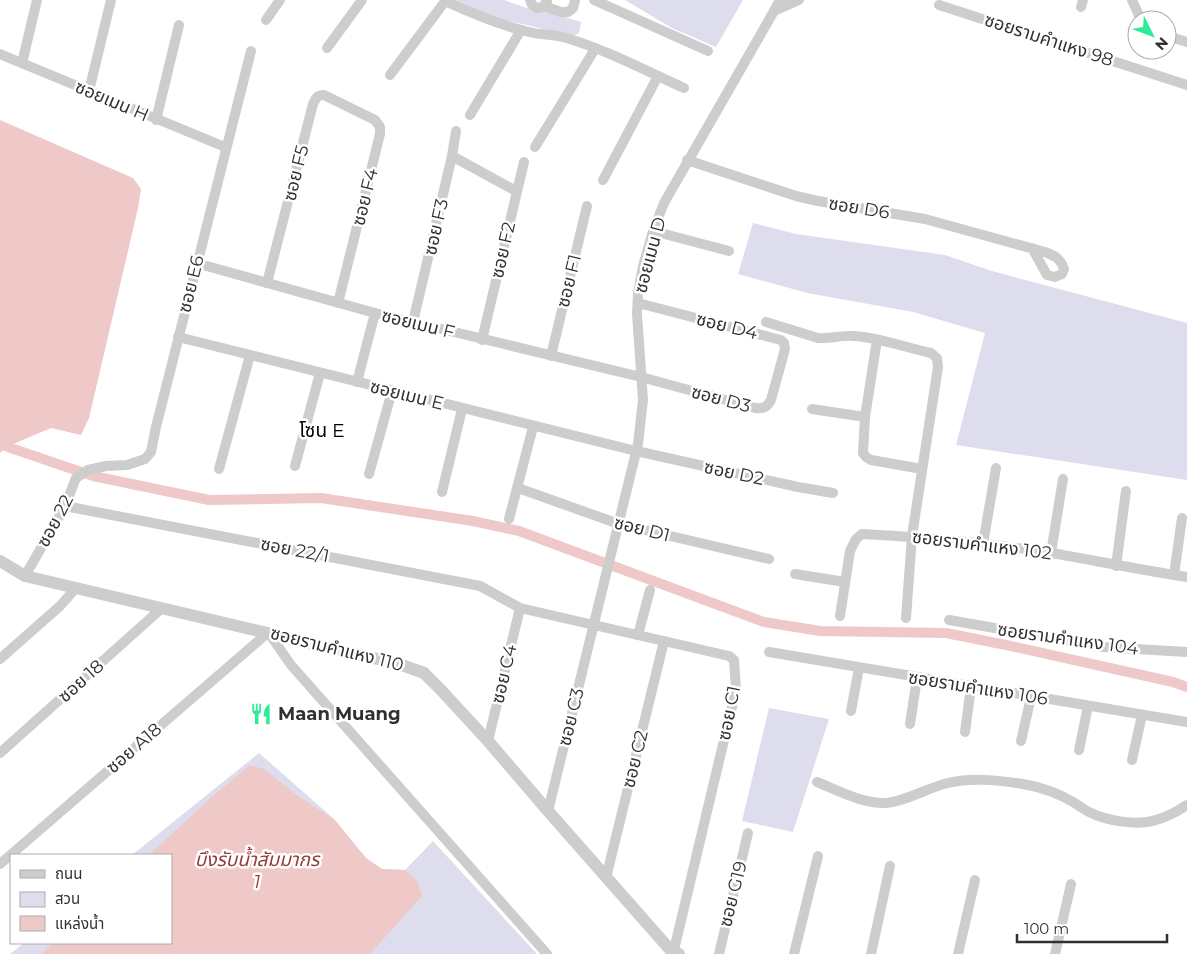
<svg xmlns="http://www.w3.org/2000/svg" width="1187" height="954" font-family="Montserrat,'Noto Sans Thai',sans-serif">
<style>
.green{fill:#dedded}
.water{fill:#eec9c8}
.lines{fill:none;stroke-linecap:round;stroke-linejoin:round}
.canal{stroke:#eec9c8;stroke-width:10}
.minor{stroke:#cdcdcd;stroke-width:10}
.tertiary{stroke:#cdcdcd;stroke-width:12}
.labels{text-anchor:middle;stroke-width:5;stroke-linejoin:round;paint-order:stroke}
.street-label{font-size:18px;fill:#303030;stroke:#fff}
.poi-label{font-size:18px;font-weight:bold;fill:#303030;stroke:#fff;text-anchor:start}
.neighbourhood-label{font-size:19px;fill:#000;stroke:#fff}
.water-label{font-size:19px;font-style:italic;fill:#963b39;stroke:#fff}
</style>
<rect width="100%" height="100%" fill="#fff"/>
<!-- green -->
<g class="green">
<path d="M 456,0 L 504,0 L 530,9 L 559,15 L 581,22 L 579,33 L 572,36 L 527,25 L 497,19 L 459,3 Z"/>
<path d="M 625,0 L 743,0 L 716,47 L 672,28 Z"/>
<path d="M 753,223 L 796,234 L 945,255 L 992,271 L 1187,323 L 1187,480 L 956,445 L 985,333 L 913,312 L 807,293 L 738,274 Z"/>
<path d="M 769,708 L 829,719 L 793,832 L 742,821 Z"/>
<path d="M 259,753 L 334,819 L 366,858 L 382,869 L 405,870 L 433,841 L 537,954 L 10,954 L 24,943 L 171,943 L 171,855 L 132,855 Z"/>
</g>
<!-- water -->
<g class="water">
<path d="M 0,120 L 133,178 L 141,189 L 138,208 L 89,418 L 81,435 L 51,428 L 6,447 L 0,453 Z"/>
<path d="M 250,765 L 264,769 L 298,796 L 334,819 L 366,858 L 382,869 L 405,870 L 417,881 L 422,896 L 370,954 L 41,954 L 53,943 L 171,943 L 171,855 L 149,855 L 214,795 Z"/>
</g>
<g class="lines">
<!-- canal -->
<path class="canal" d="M 0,441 L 2,445 L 93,476 L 209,500 L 321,498 L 473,521 L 519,531 L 764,622 L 820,631 L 946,633 L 1006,645 L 1173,682 L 1187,687"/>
<!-- minor -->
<g class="minor">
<path d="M 530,0 L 532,5 L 537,8 L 543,7 L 547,1"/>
<path d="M 594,0 L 708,51"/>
<path d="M 780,0 L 774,11 L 799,0"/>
<path d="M 1132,0 L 1141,20"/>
<path d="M 445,1 C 473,14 499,25 529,32 C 540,35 552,34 563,37 C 605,49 644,70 684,88"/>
<path d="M 939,5 L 1187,85"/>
<path d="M 544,6 L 561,12 L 568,12 L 573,8 L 575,0"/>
<path d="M 1081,7 L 1083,0"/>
<path d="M 266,20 L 280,0"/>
<path d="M 1167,36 L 1187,42"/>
<path d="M 327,48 L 362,0"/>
<path d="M 0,54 L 225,147"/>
<path d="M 22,63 L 37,0"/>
<path d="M 390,75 L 446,0"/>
<path d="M 89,91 L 111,0"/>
<path d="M 470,115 L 521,30"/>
<path d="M 156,120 L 179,25"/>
<path d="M 535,147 L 595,49"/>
<path d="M 452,156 L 516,191"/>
<path d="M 687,160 L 796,196 L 818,201 L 925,219 L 1045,252 C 1055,256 1060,258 1064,269 L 1062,274 L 1055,277 L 1047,275 L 1032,248"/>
<path d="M 603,180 L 658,76"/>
<path d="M 653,231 L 729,251"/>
<path d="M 196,263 L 375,313 L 641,377 L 755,408 C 764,409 767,407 771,400 L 785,349 L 784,343 L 781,340 L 638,303"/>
<path d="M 267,283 L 313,104 C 316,98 317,95 324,95 L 375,120 L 380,127 L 380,134 L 338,303"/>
<path d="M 413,322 L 452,156 L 456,131"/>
<path d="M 766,322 L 818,338 C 830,339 842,335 854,336 C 877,337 908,348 931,353 L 937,358 L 938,367 L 912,536 L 906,618"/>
<path d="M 178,337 L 636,451 L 798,487 L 833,493"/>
<path d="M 482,340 L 524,162"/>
<path d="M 877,340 L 865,417 L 863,453 L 866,457 L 871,460 L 922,469"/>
<path d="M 551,356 L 587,206"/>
<path d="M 357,382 L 375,313"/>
<path d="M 812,409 L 865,417"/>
<path d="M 295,466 L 320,373"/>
<path d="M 219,469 L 250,355"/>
<path d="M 369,474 L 392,391"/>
<path d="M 518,488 L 619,524 L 769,559"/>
<path d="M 442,492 L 462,409"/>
<path d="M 65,506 L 480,586 L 520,608 L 729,656 L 734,660 L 736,690 L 673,954"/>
<path d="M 509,519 L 533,427"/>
<path d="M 983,544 L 996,468"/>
<path d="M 1051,553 L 1063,479"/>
<path d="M 1116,566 L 1126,491"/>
<path d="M 795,574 L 845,582"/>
<path d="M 1174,575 L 1182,518"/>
<path d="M 25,576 L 65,506 L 76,478 L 88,470 L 106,466 L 127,465 L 145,459 L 151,452 L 156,427 L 251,51"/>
<path d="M 840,616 L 850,551 L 856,539 L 862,534 C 925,537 989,543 1052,553 C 1097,561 1142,570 1187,577"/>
<path d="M 949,620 L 1102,647 L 1187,652"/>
<path d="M 268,632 L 291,665 L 547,954"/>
<path d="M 638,635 L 650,590"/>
<path d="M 769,652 L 1187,722"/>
<path d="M 0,659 L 60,606 L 76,588"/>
<path d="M 851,711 L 859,668"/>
<path d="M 910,724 L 917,678"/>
<path d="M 965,732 L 971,687"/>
<path d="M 488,741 L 520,608"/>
<path d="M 1021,741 L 1031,697"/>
<path d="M 1079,750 L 1088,706"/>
<path d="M 0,753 L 162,608"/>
<path d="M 1132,760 L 1142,715"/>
<path d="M 817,782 C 837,790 859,802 882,803 C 899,804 926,789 944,784 C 970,777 996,780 1023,784 C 1040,787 1058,793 1073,802 C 1078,805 1083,809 1089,812 C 1107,821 1137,826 1156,820 C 1167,817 1178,811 1187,805"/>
<path d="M 548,811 L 638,444 L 643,400 L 637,314 L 638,293 L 643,266 L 653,231 L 664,203 L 774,11"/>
<path d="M 0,864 L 256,643 L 264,636 L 263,631"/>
<path d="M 606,878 L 664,641"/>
<path d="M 719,954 L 748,833"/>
<path d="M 794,954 L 818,856"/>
<path d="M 871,954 L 890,866"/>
<path d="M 958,954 L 975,880"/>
<path d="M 1055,954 L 1071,884"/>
</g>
<!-- tertiary -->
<path class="tertiary" d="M 0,561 L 25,576 L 399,664 L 424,673 L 441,690 L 488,741 L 548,811 L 673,953 L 679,954"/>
</g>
<!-- icons -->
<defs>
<g id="restaurant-bare" transform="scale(1.725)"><path d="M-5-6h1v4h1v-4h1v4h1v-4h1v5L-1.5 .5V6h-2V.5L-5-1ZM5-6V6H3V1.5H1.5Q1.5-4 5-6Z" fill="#2bed97" stroke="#fff" stroke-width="2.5" paint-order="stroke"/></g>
</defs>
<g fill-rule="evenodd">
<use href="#restaurant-bare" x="261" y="714"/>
</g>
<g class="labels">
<!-- street labels -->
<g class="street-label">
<text transform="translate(1049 40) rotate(18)" y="6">ซอยรามคําแหง 98</text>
<text transform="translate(112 101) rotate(23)" y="6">ซอยเมน H</text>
<text transform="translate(296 173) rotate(-76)" y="6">ซอย F5</text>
<text transform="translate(365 197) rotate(-76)" y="6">ซอย F4</text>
<text transform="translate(859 208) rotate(9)" y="6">ซอย D6</text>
<text transform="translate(436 227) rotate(-77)" y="6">ซอย F3</text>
<text transform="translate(503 250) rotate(-77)" y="6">ซอย F2</text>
<text transform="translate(650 255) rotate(-75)" y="6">ซอยเมน D</text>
<text transform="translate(569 281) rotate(-76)" y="6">ซอย F1</text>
<text transform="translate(191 284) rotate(-76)" y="6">ซอย E6</text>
<text transform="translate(418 324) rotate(14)" y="6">ซอยเมน F</text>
<text transform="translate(727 326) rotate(14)" y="6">ซอย D4</text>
<text transform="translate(407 395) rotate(14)" y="6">ซอยเมน E</text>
<text transform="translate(721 399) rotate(15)" y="6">ซอย D3</text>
<text transform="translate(734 473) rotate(12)" y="6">ซอย D2</text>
<text transform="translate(55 521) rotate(-62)" y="6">ซอย 22</text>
<text transform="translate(642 529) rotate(14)" y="6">ซอย D1</text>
<text transform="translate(982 545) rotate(7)" y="6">ซอยรามคําแหง 102</text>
<text transform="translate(295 550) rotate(11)" y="6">ซอย 22/1</text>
<text transform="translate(1068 639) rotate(8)" y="6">ซอยรามคําแหง 104</text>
<text transform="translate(337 649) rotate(14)" y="6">ซอยรามคำแหง 110</text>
<text transform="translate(504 674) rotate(-77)" y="6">ซอย C4</text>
<text transform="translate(81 681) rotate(-42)" y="6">ซอย 18</text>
<text transform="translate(978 688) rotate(9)" y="6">ซอยรามคําแหง 106</text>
<text transform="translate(729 713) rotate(-79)" y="6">ซอย C1</text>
<text transform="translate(571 717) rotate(-76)" y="6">ซอย C3</text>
<text transform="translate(134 748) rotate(-41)" y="6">ซอย A18</text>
<text transform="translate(635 759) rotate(-76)" y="6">ซอย C2</text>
<text transform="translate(733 894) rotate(-76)" y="6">ซอย G19</text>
</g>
<!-- poi labels -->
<g class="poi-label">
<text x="278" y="720">Maan Muang</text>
</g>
<!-- neighbourhood labels -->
<g class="neighbourhood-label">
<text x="322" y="437">โซน E</text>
</g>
<!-- water labels -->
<g class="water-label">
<text x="257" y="866">บึงรับน้ำสัมมากร<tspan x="257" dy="22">1</tspan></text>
</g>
</g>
<!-- legend -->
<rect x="10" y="854" width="162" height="90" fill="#ffffff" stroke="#acacac"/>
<rect x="20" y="870" width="25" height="8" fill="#cdcdcd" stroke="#acacac"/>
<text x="55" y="879" font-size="15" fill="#303030">ถนน</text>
<rect x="20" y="892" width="25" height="15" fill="#dedded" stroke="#acacac"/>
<text x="55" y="904" font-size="15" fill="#303030">สวน</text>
<rect x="20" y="916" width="25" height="15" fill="#eec9c8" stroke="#acacac"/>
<text x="55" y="929" font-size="15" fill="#303030">แหล่งน้ำ</text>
<!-- north arrow -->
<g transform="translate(1152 35) rotate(132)"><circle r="24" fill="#ffffff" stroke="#acacac"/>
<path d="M0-4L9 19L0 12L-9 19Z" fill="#2bed97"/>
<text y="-8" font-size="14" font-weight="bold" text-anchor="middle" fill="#303030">N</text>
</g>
<!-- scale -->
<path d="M1017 934v8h150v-8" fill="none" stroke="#303030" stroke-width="2.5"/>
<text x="1024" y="934" font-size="15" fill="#303030" stroke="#ffffff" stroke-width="4" paint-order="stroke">100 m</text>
</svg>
